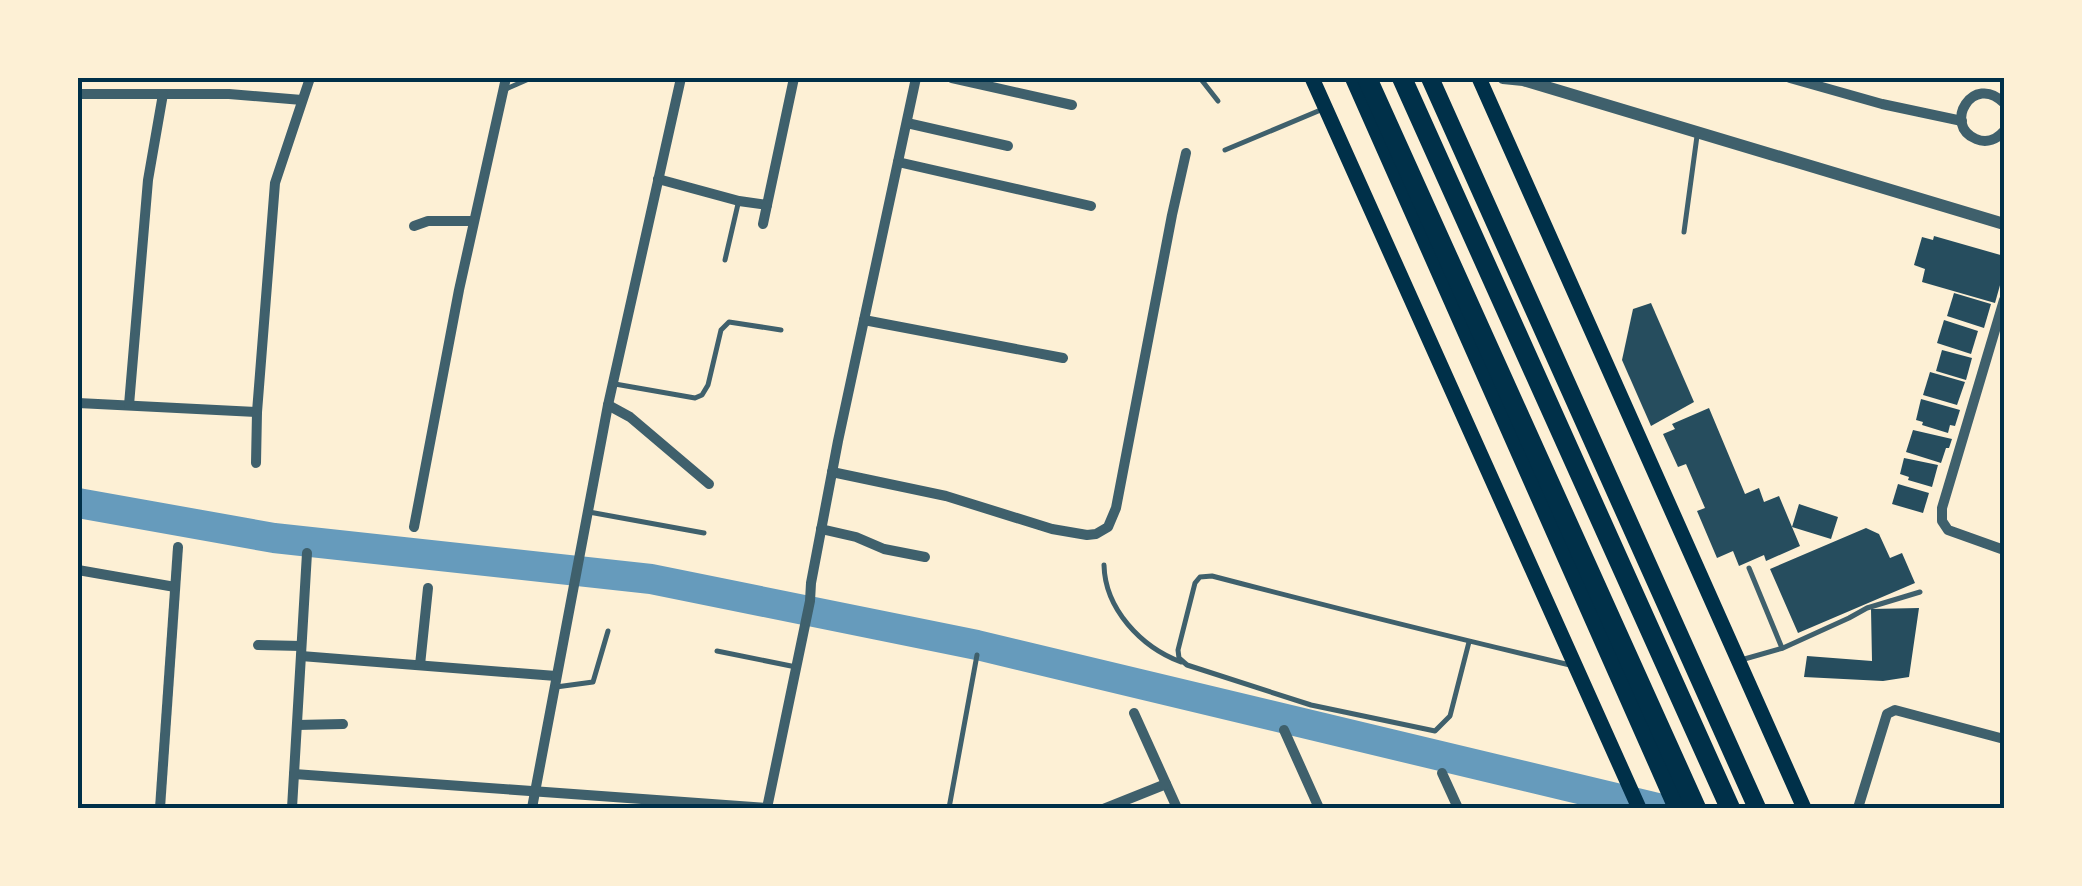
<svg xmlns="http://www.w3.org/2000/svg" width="2082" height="886" font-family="Inter,sans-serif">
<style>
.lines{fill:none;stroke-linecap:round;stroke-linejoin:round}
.river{stroke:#669bbc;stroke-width:30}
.building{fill:#264d5e}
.service{stroke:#3f606c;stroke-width:5}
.minor{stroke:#3f606c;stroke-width:10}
.tertiary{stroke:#3f606c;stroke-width:12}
.secondary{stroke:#003049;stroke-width:15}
.trunk{stroke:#003049;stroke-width:18}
.motorway{stroke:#003049;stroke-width:20}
.neatline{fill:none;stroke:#003049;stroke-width:4}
</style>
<rect width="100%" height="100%" fill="#fdf0d5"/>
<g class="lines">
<!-- river -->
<path class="river" d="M 78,503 L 274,538 L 651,579 L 977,645 L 1658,808"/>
</g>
<!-- building -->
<g class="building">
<path d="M 1934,236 L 2004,256 L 2004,271 L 1995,303 L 1922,282 L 1925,269 L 1914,265 L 1922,237 L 1933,240 Z"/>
<path d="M 1954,293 L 1991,304 L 1984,328 L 1947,316 Z"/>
<path d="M 1651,303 L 1694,402 L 1651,426 L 1622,360 L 1633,309 Z"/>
<path d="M 1944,320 L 1978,331 L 1971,354 L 1937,343 Z"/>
<path d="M 1942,350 L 1972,358 L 1966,380 L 1936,371 Z"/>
<path d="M 1930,372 L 1965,382 L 1957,405 L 1923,395 Z"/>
<path d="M 1921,399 L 1960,410 L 1955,426 L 1950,425 L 1948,433 L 1922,425 L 1923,422 L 1916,420 Z"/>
<path d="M 1709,408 L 1745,494 L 1759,488 L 1764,502 L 1779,496 L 1792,527 L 1799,504 L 1838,517 L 1831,539 L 1792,527 L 1800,546 L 1766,561 L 1764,555 L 1739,566 L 1733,551 L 1717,558 L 1697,511 L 1705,508 L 1686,464 L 1678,467 L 1663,434 L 1675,429 L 1672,424 Z"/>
<path d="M 1913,430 L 1952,439 L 1949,448 L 1946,448 L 1941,463 L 1906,452 Z"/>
<path d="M 1904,458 L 1938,465 L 1932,487 L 1908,480 L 1909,477 L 1900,474 Z"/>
<path d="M 1898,484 L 1929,493 L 1923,513 L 1892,504 Z"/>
<path d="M 1866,528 L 1879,534 L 1890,558 L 1902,553 L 1915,583 L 1798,633 L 1770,569 Z"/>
<path d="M 1919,608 L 1909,677 L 1883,681 L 1804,677 L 1807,656 L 1872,661 L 1871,609 Z"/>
</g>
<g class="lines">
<!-- service -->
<g class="service">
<path d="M 1200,78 L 1218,101"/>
<path d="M 506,89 L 531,78"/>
<path d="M 1225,150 L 1323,109"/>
<path d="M 1684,232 L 1697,136"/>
<path d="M 725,260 L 738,204"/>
<path d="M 615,384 L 695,398 L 702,395 L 708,385 L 721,330 L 729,322 L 781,330"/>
<path d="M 589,512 L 704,533"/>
<path d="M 1104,565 C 1105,609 1141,647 1181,662"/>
<path d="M 1749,568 L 1782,648"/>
<path d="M 1469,642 L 1450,716 L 1435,731 L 1311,705 L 1187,665 L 1179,658 L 1178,650 L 1195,583 L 1200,577 L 1212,576 C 1331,607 1450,637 1570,665"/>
<path d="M 717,651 L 796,667"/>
<path d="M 1741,660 L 1783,648 L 1849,618 L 1867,608 L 1920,592"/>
<path d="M 556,687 L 593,682 L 608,631"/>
<path d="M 949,808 L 977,655"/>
</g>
<!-- minor -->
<g class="minor">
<path d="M 952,78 L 1072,105"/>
<path d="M 1790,78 L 1882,104 L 1962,121"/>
<path d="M 78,94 L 229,94 L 302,100"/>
<path d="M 2004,103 C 1973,72 1942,125 1976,139 C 1987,144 1997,139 2004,131"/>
<path d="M 907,123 L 1008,146"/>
<path d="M 898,162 L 1091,206"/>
<path d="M 658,179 L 739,201 L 767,205 L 794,78"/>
<path d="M 763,224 L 767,205"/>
<path d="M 414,226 L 428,221 L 473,221"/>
<path d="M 2004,300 L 1942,508 L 1942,521 L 1948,530 L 2004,550"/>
<path d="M 864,320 L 1063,358"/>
<path d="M 78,403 L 257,412"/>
<path d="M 129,405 L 148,180 L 163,94"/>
<path d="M 608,405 L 630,417 L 709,484"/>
<path d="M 256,463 L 257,412 L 275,183 L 310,78"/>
<path d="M 832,472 L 946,496 L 1052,529 L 1087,535 L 1096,534 L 1108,527 L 1116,508 L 1172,215 L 1186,153"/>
<path d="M 414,527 L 459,290 L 506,78"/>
<path d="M 821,529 L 856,537 L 884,549 L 925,557"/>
<path d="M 78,570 L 175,587"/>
<path d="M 258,645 L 301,646"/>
<path d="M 301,656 L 556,676"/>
<path d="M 420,665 L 428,588"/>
<path d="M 1134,713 L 1177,808"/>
<path d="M 297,725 L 343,724"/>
<path d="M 1284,730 L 1319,808"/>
<path d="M 1442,773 L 1458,808"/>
<path d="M 294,774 L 767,808"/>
<path d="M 160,808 L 178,547"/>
<path d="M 292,808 L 307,553"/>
<path d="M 532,808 L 608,405 L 681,78"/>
<path d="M 767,808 L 810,601 L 811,583 L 838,441 L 916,78"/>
<path d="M 1106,808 L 1166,784"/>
<path d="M 1858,808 L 1887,714 L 1895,710 L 2004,739"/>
</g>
<!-- tertiary -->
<path class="tertiary" d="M 1503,78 L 1523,80 L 2004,224"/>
<!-- secondary -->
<g class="secondary">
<path d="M 1312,78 L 1639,808"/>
<path d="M 1479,78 L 1804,808"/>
</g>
<!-- trunk -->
<g class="trunk">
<path d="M 1354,78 L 1677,808"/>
<path d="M 1430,78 L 1757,808"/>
</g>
<!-- motorway -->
<g class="motorway">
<path d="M 1367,78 L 1696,808"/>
<path d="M 1402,78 L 1730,808"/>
</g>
</g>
<!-- border -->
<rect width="2082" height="886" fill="none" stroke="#fdf0d5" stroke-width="160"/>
<rect x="80" y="80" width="1922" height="726" class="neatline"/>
</svg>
